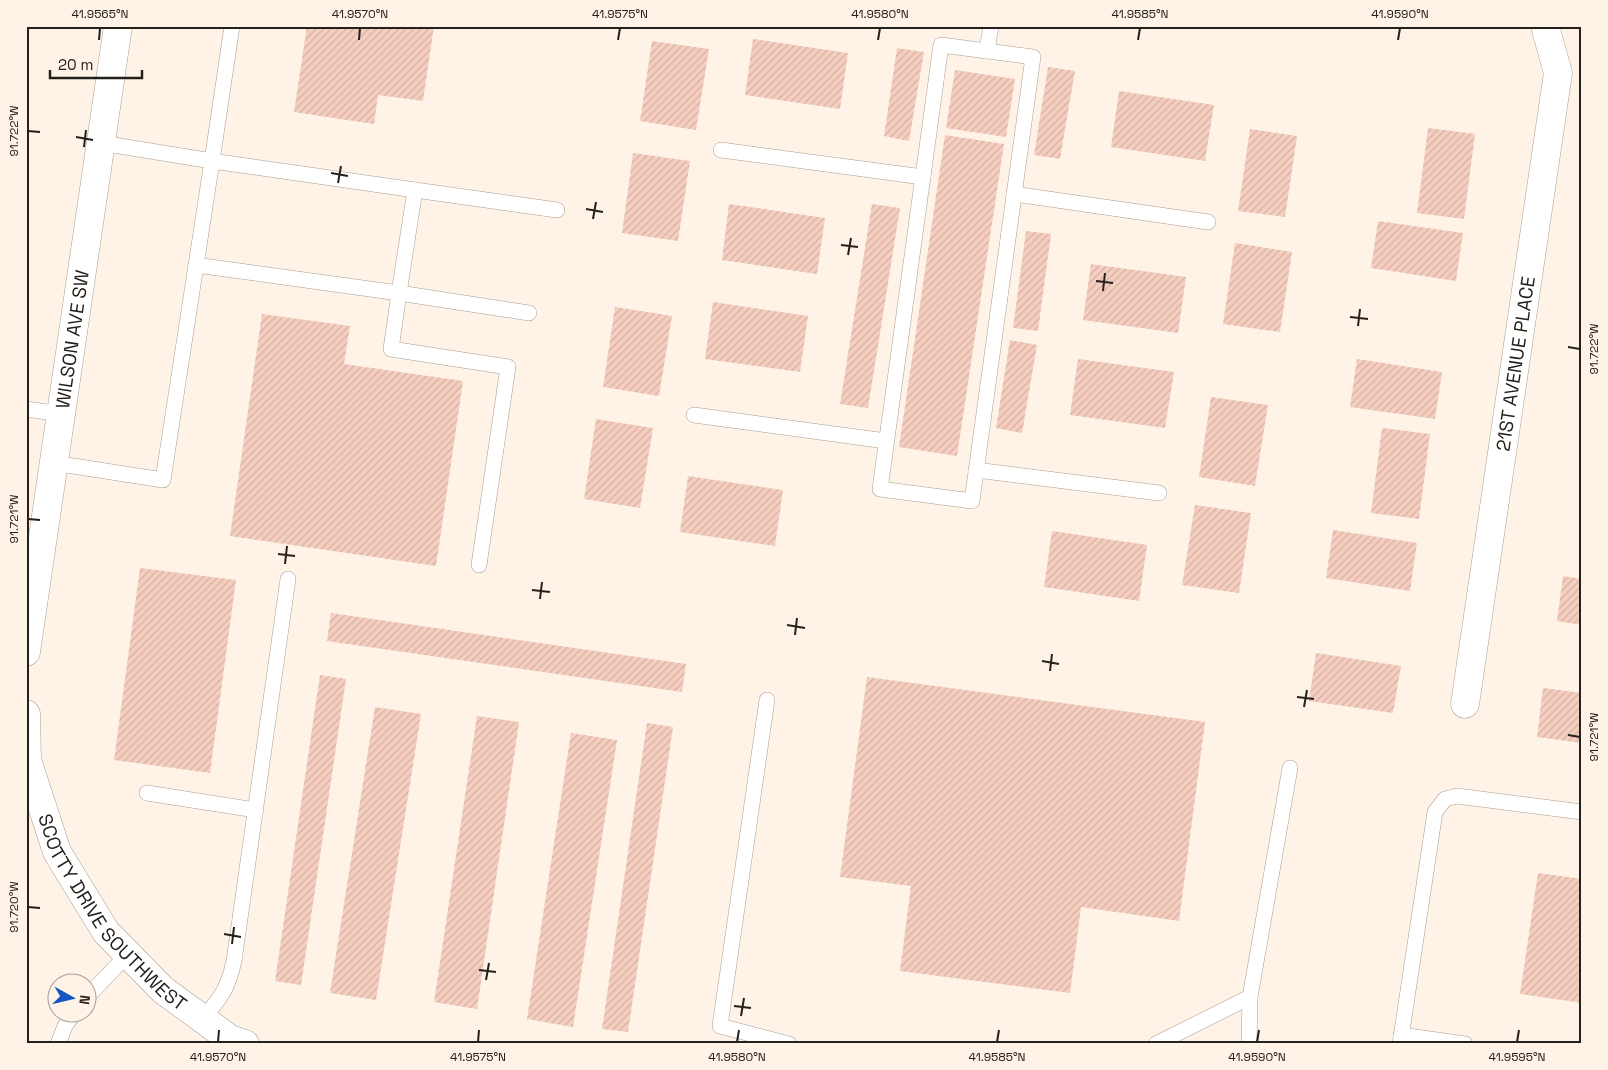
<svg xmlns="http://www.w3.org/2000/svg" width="1608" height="1070" font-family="'Space Grotesk',sans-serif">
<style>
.building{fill:url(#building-hatch)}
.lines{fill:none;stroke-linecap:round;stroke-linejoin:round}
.lane-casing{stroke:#a89e93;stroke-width:16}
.street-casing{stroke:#a89e93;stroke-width:29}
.lane{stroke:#fff;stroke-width:15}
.street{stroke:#fff;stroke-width:28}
.ticks{fill:none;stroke:#24201c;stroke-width:2}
.labels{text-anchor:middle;stroke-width:4;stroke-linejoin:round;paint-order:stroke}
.street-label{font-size:19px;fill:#24201c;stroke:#fff3e7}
.neatline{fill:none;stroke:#24201c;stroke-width:2}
.ticks-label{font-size:12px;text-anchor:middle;fill:#24201c}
</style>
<defs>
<pattern id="building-hatch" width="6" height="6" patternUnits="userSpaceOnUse" patternTransform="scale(1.25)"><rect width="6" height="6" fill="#f6cebf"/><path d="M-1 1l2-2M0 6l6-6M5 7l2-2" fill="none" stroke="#d3b1a4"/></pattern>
</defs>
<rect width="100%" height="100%" fill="#fff3e7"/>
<!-- building -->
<g class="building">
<path d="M 307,26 L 434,26 L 423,101 L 378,95 L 374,124 L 294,112 Z"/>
<path d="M 753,39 L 848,53 L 840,109 L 745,95 Z"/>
<path d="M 652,41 L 709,49 L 696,130 L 640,121 Z"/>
<path d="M 897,48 L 924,52 L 909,141 L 884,136 Z"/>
<path d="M 1048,67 L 1075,71 L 1060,159 L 1034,155 Z"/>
<path d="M 955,70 L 1015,79 L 1006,137 L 946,128 Z"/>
<path d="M 1119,91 L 1214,105 L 1205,161 L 1111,147 Z"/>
<path d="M 1428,128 L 1475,134 L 1464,219 L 1417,213 Z"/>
<path d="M 1250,129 L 1297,136 L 1285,217 L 1238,211 Z"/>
<path d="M 945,135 L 1004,144 L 957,456 L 899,447 Z"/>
<path d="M 633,153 L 690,161 L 678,241 L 622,233 Z"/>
<path d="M 729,204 L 825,218 L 817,274 L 722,260 Z"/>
<path d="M 872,204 L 900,208 L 868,408 L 840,404 Z"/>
<path d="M 1378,221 L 1463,233 L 1456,281 L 1371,268 Z"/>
<path d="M 1026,231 L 1051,234 L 1038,331 L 1013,328 Z"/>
<path d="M 1235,243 L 1292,252 L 1280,332 L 1223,324 Z"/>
<path d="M 1091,264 L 1186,277 L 1178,333 L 1083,320 Z"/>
<path d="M 713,302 L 808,316 L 800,372 L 705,359 Z"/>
<path d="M 615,307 L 672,316 L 659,396 L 603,387 Z"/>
<path d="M 262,314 L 350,326 L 344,364 L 463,381 L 436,566 L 230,536 Z"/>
<path d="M 1010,340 L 1037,345 L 1022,433 L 996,428 Z"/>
<path d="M 1078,359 L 1174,372 L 1165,428 L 1070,415 Z"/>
<path d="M 1357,359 L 1442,372 L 1435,419 L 1350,407 Z"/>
<path d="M 1211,397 L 1268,405 L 1255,486 L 1199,477 Z"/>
<path d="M 596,419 L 653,428 L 640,508 L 584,499 Z"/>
<path d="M 1382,428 L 1430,434 L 1419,519 L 1371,513 Z"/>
<path d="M 688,476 L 783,490 L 775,546 L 680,532 Z"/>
<path d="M 1195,505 L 1251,513 L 1239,593 L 1182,585 Z"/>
<path d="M 1333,530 L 1417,543 L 1410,591 L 1326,578 Z"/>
<path d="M 1052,531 L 1147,545 L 1139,601 L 1044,587 Z"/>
<path d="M 140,568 L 236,580 L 210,773 L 114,760 Z"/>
<path d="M 1563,576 L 1582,579 L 1582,625 L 1557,621 Z"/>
<path d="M 331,613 L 686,664 L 682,692 L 327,641 Z"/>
<path d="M 1316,653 L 1401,666 L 1393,713 L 1309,701 Z"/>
<path d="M 320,675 L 346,679 L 301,985 L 275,981 Z"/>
<path d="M 867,677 L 1205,722 L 1179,921 L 1081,907 L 1070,993 L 900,971 L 911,886 L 840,877 Z"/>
<path d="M 1543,688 L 1582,693 L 1582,743 L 1537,737 Z"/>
<path d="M 375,707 L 421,714 L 376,1000 L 330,993 Z"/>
<path d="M 477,716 L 519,722 L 477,1009 L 434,1002 Z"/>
<path d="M 647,723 L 673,727 L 628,1032 L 602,1029 Z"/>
<path d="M 571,733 L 617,740 L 573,1027 L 527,1019 Z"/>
<path d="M 1538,873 L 1582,879 L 1582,1003 L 1520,994 Z"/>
</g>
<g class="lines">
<!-- lane casing -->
<g class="lane-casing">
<g id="lane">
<path d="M 941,45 L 1033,57 L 972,501 L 880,489 Z"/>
<path d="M 987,51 L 991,26"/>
<path d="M 721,150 L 923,177"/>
<path d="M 415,190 L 557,210"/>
<path d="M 1014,194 L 1208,222"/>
<path d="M 196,265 L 399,293 L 415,190 L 212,161 L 232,26"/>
<path d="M 26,409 L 61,414"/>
<path d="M 694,415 L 886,441"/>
<path d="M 54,463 L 163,480 L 212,161 L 101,143"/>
<path d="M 976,470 L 1159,493"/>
<path d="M 479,565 L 508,367 L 391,349 L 399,293 L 529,313"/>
<path d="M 767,700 L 720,1026 L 789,1044"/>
<path d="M 147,793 L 256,810"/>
<path d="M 88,996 L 128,954"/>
<path d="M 203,1019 C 221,997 228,989 234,961 L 288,579"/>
<path d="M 1401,1035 L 1465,1044"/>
<path d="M 58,1044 L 65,1026 L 75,1012"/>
<path d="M 1156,1044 L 1250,997 L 1290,768"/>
<path d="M 1249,1044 L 1250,997"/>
<path d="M 1400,1044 L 1435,812 L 1445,799 L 1457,796 L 1582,812"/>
</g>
</g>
<!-- street casing -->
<g class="street-casing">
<g id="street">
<path id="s1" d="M 26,652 L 118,26"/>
<path id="s2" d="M 1465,704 L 1558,73 L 1545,26"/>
<path id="s3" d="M 26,714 L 27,760 L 57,852 L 106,932 L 163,990 L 230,1039 L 245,1044"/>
</g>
</g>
<!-- lane -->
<use href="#lane" class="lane"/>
<!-- street -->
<use href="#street" class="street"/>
</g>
<!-- ticks -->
<path class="ticks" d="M 99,40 L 100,28M 359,40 L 360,28M 618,40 L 620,28M 878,40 L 880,28M 1138,40 L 1140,28M 1398,40 L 1400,28M 28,131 L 40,132M 76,137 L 93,140M 84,147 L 86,130M 331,173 L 348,176M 338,183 L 341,166M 586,209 L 603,212M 593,219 L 596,202M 841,245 L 858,247M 848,255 L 851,238M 1096,281 L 1113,283M 1103,291 L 1105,273M 1350,317 L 1368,319M 1358,326 L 1360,309M 1568,347 L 1580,349M 28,519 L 40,520M 278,554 L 295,556M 285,564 L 287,546M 532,590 L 550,592M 540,599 L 542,582M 787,625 L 805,628M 795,635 L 797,618M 1042,661 L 1059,664M 1050,671 L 1052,654M 1297,697 L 1314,699M 1304,707 L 1307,690M 1568,735 L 1580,737M 28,907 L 40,908M 224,934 L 241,937M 232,944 L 234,927M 479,970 L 496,972M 486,980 L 489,963M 734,1006 L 751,1008M 741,1016 L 744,998M 218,1042 L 219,1030M 478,1042 L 479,1030M 737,1042 L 739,1030M 997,1042 L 999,1030M 1257,1042 L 1259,1030M 1517,1042 L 1519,1030"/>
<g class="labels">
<!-- street labels -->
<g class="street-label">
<text dy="7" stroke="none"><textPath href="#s1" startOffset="316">WILSON AVE SW</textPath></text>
<text dy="7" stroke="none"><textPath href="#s2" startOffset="344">21ST AVENUE PLACE</textPath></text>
<text dy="7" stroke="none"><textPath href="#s3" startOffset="224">SCOTTY DRIVE SOUTHWEST</textPath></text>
</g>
</g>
<!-- border -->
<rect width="1608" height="1070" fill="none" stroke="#fff3e7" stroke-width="55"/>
<!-- north arrow -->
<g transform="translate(72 998) rotate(98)"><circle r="24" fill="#fff3e7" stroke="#a79f96"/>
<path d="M0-4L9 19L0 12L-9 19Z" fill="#1356c1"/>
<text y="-8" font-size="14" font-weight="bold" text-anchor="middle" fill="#24201c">N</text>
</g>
<!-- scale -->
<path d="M50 70v8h92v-8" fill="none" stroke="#24201c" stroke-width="2.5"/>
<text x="58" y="70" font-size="15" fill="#24201c" stroke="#fff3e7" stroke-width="4" paint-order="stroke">20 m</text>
<rect x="28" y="28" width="1552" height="1014" class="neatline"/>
<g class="ticks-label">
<text x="100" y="18">41.9565°N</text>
<text x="360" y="18">41.9570°N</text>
<text x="620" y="18">41.9575°N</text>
<text x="880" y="18">41.9580°N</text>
<text x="1140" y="18">41.9585°N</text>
<text x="1400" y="18">41.9590°N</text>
<text transform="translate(14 131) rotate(-90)" y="4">91.722°W</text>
<text transform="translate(1594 349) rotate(-90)" y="4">91.722°W</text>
<text transform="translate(14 519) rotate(-90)" y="4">91.721°W</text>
<text transform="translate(1594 737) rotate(-90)" y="4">91.721°W</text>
<text transform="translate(14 907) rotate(-90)" y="4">91.720°W</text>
<text x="218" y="1061">41.9570°N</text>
<text x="478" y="1061">41.9575°N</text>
<text x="737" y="1061">41.9580°N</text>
<text x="997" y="1061">41.9585°N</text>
<text x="1257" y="1061">41.9590°N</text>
<text x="1517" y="1061">41.9595°N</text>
</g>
</svg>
